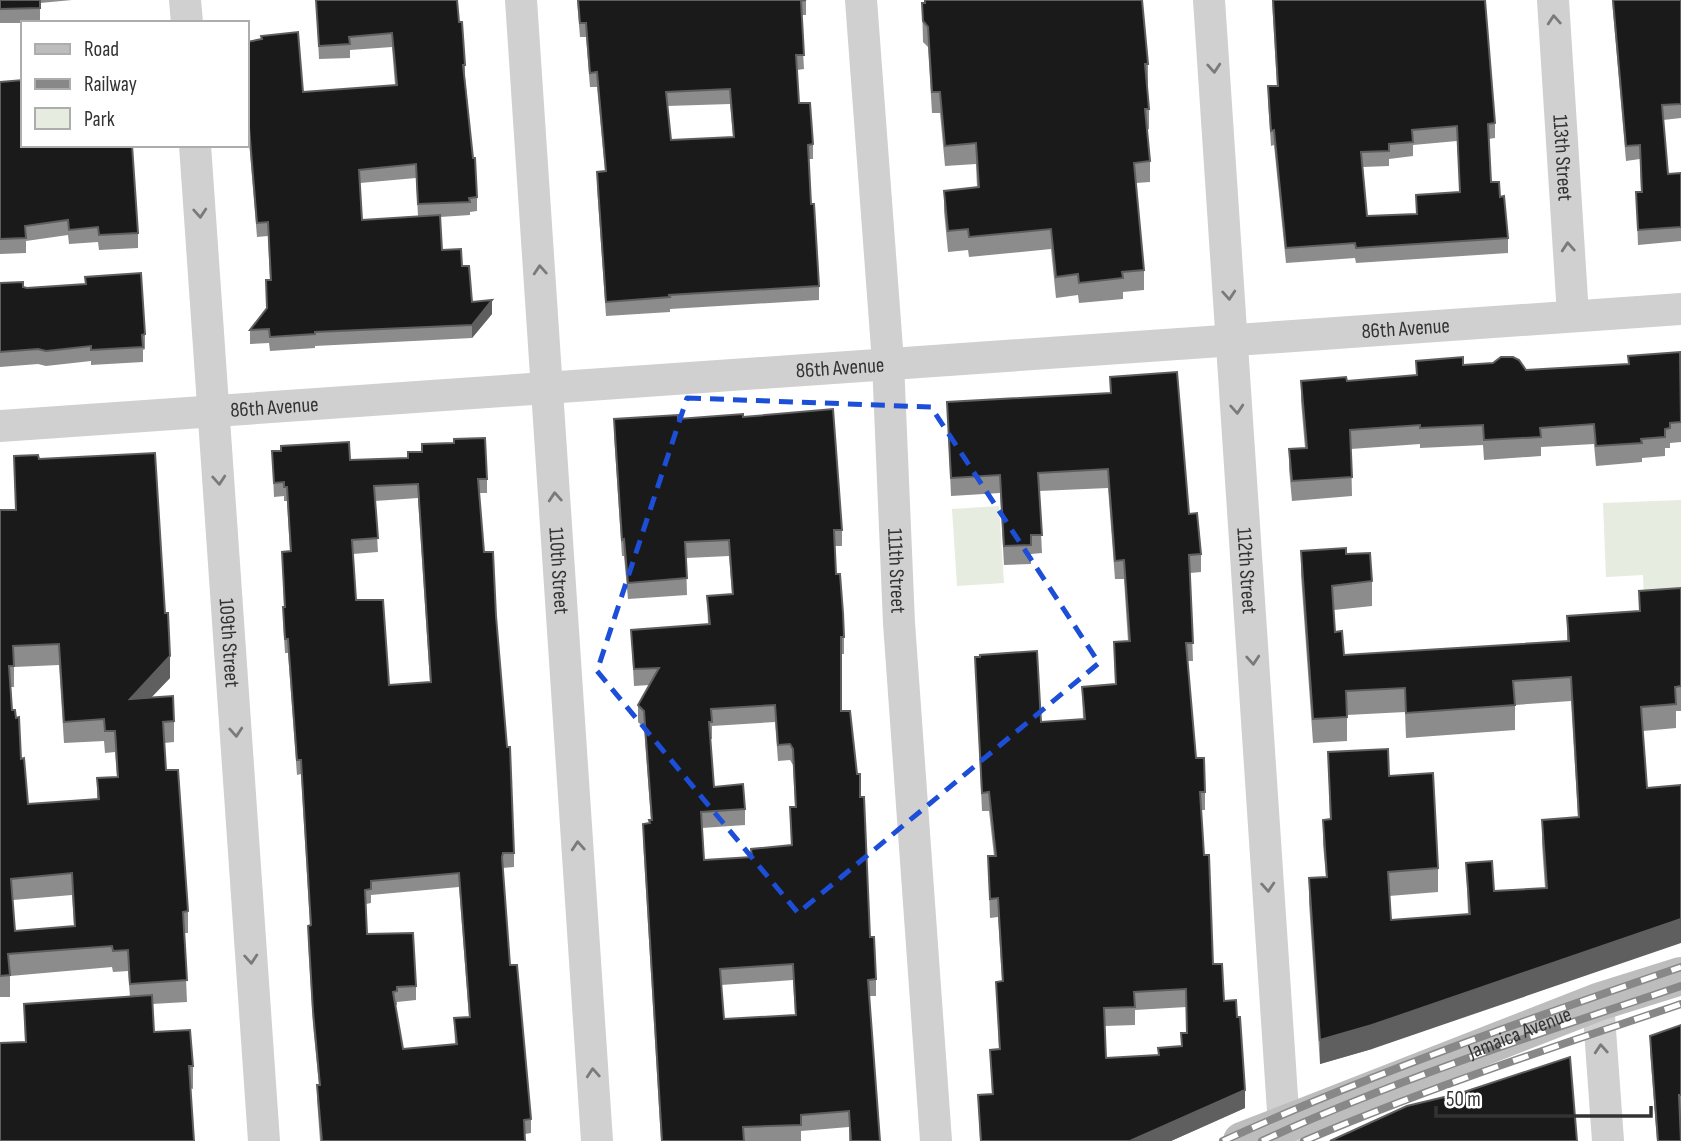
<svg xmlns="http://www.w3.org/2000/svg" width="1681" height="1141" font-family="'Sofia Sans Condensed',sans-serif">
<style>
.green{fill:#e6ecdf}
.lines{fill:none;stroke-linecap:round;stroke-linejoin:round}
.minor{stroke:#d0d0d0;stroke-width:32}
.secondary{stroke:#bdbdbd;stroke-width:38}
.rail-casing{stroke:#888;stroke-width:8}
.rail{stroke:#fff;stroke-width:5;stroke-dasharray:16;stroke-linecap:butt}
.wall{fill:#8c8c8c;fill-rule:evenodd}
.shaded-wall{fill:#5f5f5f}
.building{fill:#1a1a1a;stroke:#5f5f5f;stroke-width:2;fill-rule:evenodd}
.oneway{stroke:#7a7a7a}
.marked{fill:none;stroke:#1d4ed8;stroke-width:5;stroke-dasharray:14 9;stroke-linejoin:round}
.labels{text-anchor:middle;stroke-width:7;stroke-linejoin:round;paint-order:stroke}
.street-label{font-size:21px;fill:#333;stroke:#fff}
</style>
<rect width="100%" height="100%" fill="#fff"/>
<!-- green -->
<g class="green">
<path d="M 1681,500 L 1681,597 L 1644,599 L 1643,575 L 1606,577 L 1603,503 Z"/>
<path d="M 999,506 L 1004,583 L 957,586 L 952,509 Z"/>
</g>
<g class="lines">
<!-- minor -->
<g class="minor">
<path d="M 185,0 L 187,23"/>
<path id="s1" d="M 521,0 L 597,1141"/>
<path id="s2" d="M 861,0 L 888,362 L 899,623 L 936,1141"/>
<path id="s3" d="M 1209,0 L 1285,1141"/>
<path id="s4" d="M 1553,0 L 1573,315"/>
<path id="s5" d="M 195,145 L 264,1141"/>
<path id="s6" d="M 0,426 L 1681,309"/>
<path d="M 1598,1002 L 1608,1141"/>
</g>
<!-- secondary -->
<path class="secondary" id="s7" d="M 1242,1141 L 1598,1002 L 1681,976"/>
<!-- rail casing -->
<g class="rail-casing">
<g id="rail">
<path d="M 1223,1141 C 1372,1073 1526,1020 1681,967"/>
<path d="M 1262,1141 C 1397,1079 1540,1033 1681,986"/>
<path d="M 1304,1141 C 1427,1088 1554,1047 1681,1004"/>
</g>
</g>
<!-- rail -->
<use href="#rail" class="rail"/>
</g>
<!-- wall -->
<g class="wall">
<path d="M 0,0 L 72,0 L 40,3 L 40,23 L 0,23 Z"/>
<path d="M 316,0 L 459,22 L 465,65 L 465,78 L 477,197 L 477,211 L 470,212 L 470,215 L 440,217 L 442,250 L 462,266 L 472,302 L 492,314 L 472,338 L 315,346 L 315,348 L 270,351 L 269,343 L 250,344 L 250,330 L 267,309 L 266,280 L 270,280 L 268,236 L 257,237 L 247,117 L 247,42 L 303,92 L 395,85 L 392,47 L 350,50 L 350,58 L 319,59 ZM 416,178 L 418,216 L 362,220 L 360,183 Z"/>
<path d="M 577,0 L 806,0 L 806,15 L 801,15 L 804,69 L 797,70 L 799,103 L 813,144 L 813,159 L 809,159 L 811,204 L 819,286 L 819,300 L 670,309 L 670,312 L 606,316 L 597,186 L 597,172 L 605,171 L 597,87 L 590,87 L 586,37 L 580,37 ZM 730,104 L 733,137 L 671,140 L 667,106 Z"/>
<path d="M 924,0 L 1142,0 L 1148,64 L 1148,85 L 1147,85 L 1149,109 L 1149,129 L 1147,130 L 1150,161 L 1150,182 L 1136,183 L 1144,270 L 1144,290 L 1123,292 L 1123,299 L 1079,303 L 1078,295 L 1056,298 L 1051,249 L 969,257 L 968,250 L 948,252 L 944,211 L 944,191 L 977,187 L 976,164 L 945,166 L 940,113 L 932,113 L 928,47 L 923,42 L 922,3 L 924,3 Z"/>
<path d="M 1272,0 L 1485,0 L 1495,123 L 1495,138 L 1488,139 L 1491,182 L 1500,197 L 1508,238 L 1508,253 L 1356,263 L 1355,258 L 1286,263 L 1274,145 L 1271,146 L 1268,101 L 1268,86 L 1277,86 ZM 1457,141 L 1460,192 L 1416,195 L 1416,214 L 1367,216 L 1363,167 L 1389,166 L 1389,159 L 1413,156 L 1413,145 Z"/>
<path d="M 1612,0 L 1681,0 L 1681,118 L 1663,120 L 1668,174 L 1681,173 L 1681,241 L 1638,245 L 1636,192 L 1641,192 L 1640,159 L 1626,161 Z"/>
<path d="M 0,82 L 138,233 L 138,248 L 99,250 L 98,242 L 69,244 L 68,235 L 26,241 L 26,253 L 0,254 Z"/>
<path d="M 0,283 L 23,287 L 145,334 L 145,349 L 143,350 L 143,362 L 91,365 L 91,361 L 46,366 L 38,364 L 0,367 Z"/>
<path d="M 1628,356 L 1681,376 L 1681,442 L 1670,443 L 1670,448 L 1665,448 L 1665,456 L 1642,458 L 1642,462 L 1596,466 L 1594,444 L 1541,447 L 1541,456 L 1484,460 L 1483,445 L 1420,448 L 1420,444 L 1351,449 L 1352,496 L 1292,501 L 1289,469 L 1289,449 L 1305,448 L 1301,401 L 1301,381 L 1347,381 L 1416,375 L 1416,361 L 1526,370 L 1628,364 Z"/>
<path d="M 1110,377 L 1189,514 L 1201,554 L 1201,572 L 1190,573 L 1193,661 L 1187,661 L 1196,758 L 1205,792 L 1205,810 L 1201,810 L 1204,855 L 1213,964 L 1224,1001 L 1245,1108 L 1171,1141 L 980,1141 L 978,1095 L 992,1094 L 990,1050 L 999,1049 L 996,982 L 1002,982 L 998,917 L 990,918 L 988,856 L 994,856 L 989,811 L 982,811 L 975,657 L 1041,722 L 1083,719 L 1082,687 L 1115,684 L 1114,642 L 1128,641 L 1124,579 L 1115,579 L 1108,488 L 1039,491 L 1042,553 L 1031,554 L 1031,564 L 1004,565 L 1000,493 L 951,496 L 947,402 L 1110,394 ZM 1186,1007 L 1187,1033 L 1181,1033 L 1181,1046 L 1158,1055 L 1106,1058 L 1105,1026 L 1135,1025 L 1135,1010 Z"/>
<path d="M 743,417 L 842,530 L 842,546 L 835,546 L 836,574 L 844,637 L 844,654 L 841,654 L 841,711 L 857,774 L 860,797 L 870,937 L 876,979 L 876,996 L 869,996 L 880,1141 L 849,1141 L 849,1127 L 801,1131 L 801,1141 L 661,1141 L 643,840 L 643,824 L 649,823 L 651,820 L 644,728 L 638,722 L 638,705 L 650,685 L 634,686 L 631,630 L 708,624 L 707,596 L 732,594 L 729,556 L 686,558 L 687,595 L 628,599 L 624,556 L 622,556 L 614,435 L 614,419 L 678,419 ZM 775,722 L 778,761 L 790,760 L 793,765 L 795,807 L 790,807 L 791,846 L 751,857 L 704,860 L 702,828 L 745,825 L 745,809 L 714,787 L 710,739 L 712,739 L 712,726 ZM 793,980 L 795,1015 L 724,1019 L 721,985 Z"/>
<path d="M 272,451 L 350,460 L 487,479 L 487,493 L 479,493 L 484,552 L 496,616 L 514,853 L 514,867 L 503,868 L 503,869 L 510,965 L 531,1119 L 531,1133 L 525,1134 L 525,1141 L 320,1141 L 317,1099 L 317,1085 L 319,1085 L 313,1025 L 308,940 L 308,926 L 310,925 L 301,774 L 297,775 L 288,653 L 285,653 L 283,621 L 283,607 L 284,607 L 282,552 L 290,551 L 287,501 L 284,501 L 284,496 L 274,497 ZM 418,498 L 430,682 L 389,685 L 356,600 L 353,554 L 378,552 L 375,501 ZM 459,887 L 469,1017 L 454,1018 L 455,1044 L 403,1049 L 395,1006 L 397,1005 L 397,1002 L 416,1000 L 416,986 L 367,934 L 366,904 L 371,903 L 371,895 Z"/>
<path d="M 39,459 L 165,613 L 170,678 L 151,697 L 174,721 L 174,742 L 164,743 L 166,770 L 188,911 L 188,933 L 184,933 L 187,1002 L 152,1004 L 154,1032 L 193,1066 L 193,1089 L 25,1042 L 24,1004 L 130,997 L 128,971 L 113,972 L 112,967 L 10,976 L 10,997 L 0,997 L 0,510 L 15,510 ZM 59,665 L 64,743 L 104,741 L 105,753 L 115,752 L 117,777 L 97,778 L 97,799 L 28,804 L 16,718 L 12,710 L 11,687 L 14,687 L 14,667 ZM 72,895 L 74,926 L 15,931 L 13,900 Z"/>
<path d="M 1301,551 L 1346,554 L 1372,581 L 1372,606 L 1334,610 L 1335,632 L 1344,655 L 1567,641 L 1567,616 L 1639,611 L 1639,591 L 1681,588 L 1681,711 L 1676,711 L 1676,728 L 1643,731 L 1647,788 L 1681,785 L 1372,1049 L 1320,1064 L 1309,903 L 1309,878 L 1326,877 L 1323,844 L 1323,820 L 1330,819 L 1328,752 L 1389,776 L 1438,868 L 1438,892 L 1389,896 L 1391,920 L 1468,914 L 1466,863 L 1494,891 L 1545,888 L 1542,844 L 1542,820 L 1578,817 L 1571,701 L 1515,705 L 1515,730 L 1406,738 L 1405,712 L 1347,715 L 1347,741 L 1313,743 L 1301,575 Z"/>
<path d="M 1681,1025 L 1681,1141 L 1657,1141 L 1650,1051 L 1650,1036 Z"/>
</g>
<!-- shaded-wall -->
<g class="shaded-wall">
<path d="M 492,300 L 492,314 L 472,338 L 472,325 Z"/>
<path d="M 170,656 L 170,678 L 130,720 L 130,699 Z"/>
<path d="M 1681,919 L 1681,943 L 1372,1049 L 1320,1064 L 1320,1040 Z"/>
<path d="M 1245,1090 L 1245,1108 L 1171,1141 L 1130,1141 Z"/>
</g>
<!-- building -->
<g class="building">
<path d="M 0,0 L 40,0 L 40,8 L 0,9 Z"/>
<path d="M 316,0 L 457,0 L 459,22 L 462,22 L 465,65 L 463,65 L 473,158 L 475,158 L 477,197 L 469,198 L 470,202 L 418,204 L 416,164 L 359,170 L 362,220 L 440,215 L 442,250 L 461,249 L 462,266 L 469,266 L 472,302 L 492,300 L 472,325 L 315,332 L 315,334 L 270,337 L 269,329 L 250,330 L 267,308 L 266,280 L 271,280 L 268,222 L 257,223 L 247,103 L 247,42 L 262,39 L 261,36 L 298,32 L 303,92 L 397,85 L 392,33 L 349,37 L 350,44 L 319,46 Z"/>
<path d="M 578,0 L 806,0 L 801,1 L 804,55 L 796,55 L 799,103 L 810,103 L 813,144 L 808,145 L 811,204 L 814,204 L 819,286 L 669,295 L 670,297 L 606,302 L 597,172 L 606,171 L 597,72 L 590,73 L 586,23 L 580,23 ZM 730,89 L 734,137 L 671,140 L 666,92 Z"/>
<path d="M 925,0 L 1142,0 L 1148,64 L 1145,64 L 1149,109 L 1145,109 L 1150,161 L 1134,163 L 1144,270 L 1122,272 L 1123,278 L 1079,283 L 1078,274 L 1056,277 L 1051,229 L 969,237 L 968,229 L 948,231 L 944,191 L 979,187 L 976,143 L 945,146 L 940,92 L 932,92 L 928,27 L 923,21 L 922,3 L 925,3 Z"/>
<path d="M 1273,0 L 1485,0 L 1495,123 L 1488,124 L 1491,182 L 1499,182 L 1500,197 L 1504,196 L 1508,238 L 1356,248 L 1355,243 L 1286,248 L 1274,130 L 1271,131 L 1268,86 L 1278,86 ZM 1457,126 L 1460,192 L 1416,195 L 1417,214 L 1367,216 L 1361,152 L 1389,151 L 1389,144 L 1413,142 L 1412,130 Z"/>
<path d="M 1613,0 L 1681,0 L 1681,104 L 1662,105 L 1668,174 L 1681,173 L 1681,227 L 1638,230 L 1636,192 L 1642,192 L 1640,145 L 1626,146 Z"/>
<path d="M 23,80 L 23,145 L 132,145 L 138,233 L 99,235 L 98,227 L 69,230 L 68,220 L 25,226 L 26,238 L 0,239 L 0,82 Z"/>
<path d="M 141,273 L 145,334 L 142,335 L 143,347 L 91,350 L 91,346 L 46,351 L 38,349 L 0,352 L 0,283 L 23,282 L 23,287 L 27,288 L 86,284 L 85,277 Z"/>
<path d="M 1680,352 L 1681,422 L 1670,423 L 1670,428 L 1665,429 L 1665,437 L 1641,439 L 1642,443 L 1596,446 L 1594,424 L 1540,428 L 1541,437 L 1484,440 L 1483,425 L 1420,428 L 1420,425 L 1350,430 L 1352,477 L 1292,481 L 1289,449 L 1307,448 L 1301,381 L 1346,377 L 1347,381 L 1417,375 L 1416,361 L 1463,357 L 1463,365 L 1493,363 L 1501,357 L 1513,357 L 1519,360 L 1526,370 L 1629,364 L 1628,356 Z"/>
<path d="M 1177,372 L 1189,514 L 1197,513 L 1201,554 L 1189,555 L 1193,643 L 1186,643 L 1196,758 L 1204,758 L 1205,792 L 1200,792 L 1204,855 L 1209,855 L 1213,964 L 1222,964 L 1224,1001 L 1236,1000 L 1237,1017 L 1240,1017 L 1245,1090 L 1130,1141 L 981,1141 L 978,1095 L 993,1094 L 990,1050 L 1000,1049 L 996,982 L 1003,981 L 998,898 L 990,899 L 988,856 L 996,856 L 989,792 L 982,793 L 975,657 L 980,657 L 980,655 L 1037,651 L 1041,722 L 1085,719 L 1082,687 L 1116,684 L 1114,642 L 1130,641 L 1124,560 L 1115,561 L 1108,469 L 1038,473 L 1042,535 L 1031,535 L 1031,545 L 1004,546 L 1000,475 L 951,478 L 947,402 L 1111,393 L 1110,377 ZM 1186,989 L 1187,1033 L 1181,1033 L 1182,1046 L 1158,1048 L 1159,1055 L 1106,1058 L 1104,1008 L 1135,1007 L 1134,992 Z"/>
<path d="M 833,409 L 842,530 L 834,530 L 836,574 L 840,574 L 843,613 L 844,637 L 841,637 L 841,711 L 850,711 L 857,774 L 860,774 L 860,797 L 864,797 L 870,937 L 874,937 L 876,979 L 868,980 L 880,1141 L 851,1141 L 849,1111 L 801,1115 L 801,1125 L 743,1127 L 744,1141 L 662,1141 L 643,824 L 650,823 L 649,820 L 652,820 L 644,711 L 638,705 L 659,668 L 634,669 L 631,630 L 710,624 L 707,596 L 733,594 L 729,540 L 685,542 L 687,578 L 628,583 L 624,539 L 622,540 L 614,419 L 678,415 L 678,419 L 743,414 L 743,417 ZM 775,705 L 778,745 L 790,744 L 793,749 L 796,807 L 790,807 L 792,845 L 751,849 L 752,857 L 704,860 L 701,812 L 745,809 L 743,784 L 714,787 L 709,722 L 712,722 L 711,709 ZM 793,964 L 796,1015 L 724,1019 L 720,969 Z"/>
<path d="M 485,438 L 487,479 L 478,479 L 484,552 L 493,552 L 496,616 L 507,747 L 510,747 L 514,853 L 503,853 L 502,857 L 510,965 L 517,965 L 531,1119 L 524,1120 L 525,1141 L 322,1141 L 317,1085 L 320,1085 L 313,1011 L 308,926 L 311,925 L 301,760 L 297,760 L 288,639 L 285,639 L 283,607 L 285,607 L 282,552 L 291,551 L 287,487 L 284,487 L 284,482 L 274,483 L 272,451 L 281,451 L 281,446 L 349,442 L 350,460 L 408,458 L 408,452 L 422,452 L 422,444 L 454,443 L 454,439 ZM 418,484 L 431,682 L 389,685 L 383,600 L 356,600 L 352,540 L 378,538 L 374,486 ZM 459,873 L 470,1017 L 454,1018 L 457,1044 L 403,1049 L 393,992 L 397,991 L 397,987 L 416,986 L 413,933 L 367,934 L 365,890 L 371,889 L 371,881 Z"/>
<path d="M 155,453 L 165,613 L 168,613 L 170,656 L 130,699 L 173,696 L 174,721 L 163,722 L 166,770 L 178,770 L 188,911 L 183,912 L 187,980 L 130,984 L 128,950 L 113,951 L 112,946 L 8,954 L 10,975 L 0,976 L 0,510 L 16,510 L 14,456 L 38,455 L 39,459 ZM 59,644 L 64,722 L 104,719 L 105,731 L 115,731 L 118,777 L 97,778 L 99,799 L 28,804 L 24,758 L 21,759 L 19,717 L 16,718 L 15,710 L 12,710 L 9,666 L 14,666 L 13,646 ZM 72,873 L 75,926 L 15,931 L 11,879 Z"/>
<path d="M 1346,548 L 1346,554 L 1370,553 L 1372,581 L 1332,586 L 1335,632 L 1342,631 L 1344,655 L 1569,641 L 1567,616 L 1640,611 L 1639,591 L 1681,588 L 1681,686 L 1675,687 L 1676,704 L 1641,707 L 1647,788 L 1681,785 L 1681,919 L 1372,1025 L 1320,1040 L 1309,878 L 1327,877 L 1323,820 L 1331,819 L 1328,752 L 1388,749 L 1389,776 L 1433,773 L 1438,868 L 1388,872 L 1391,920 L 1470,914 L 1466,863 L 1492,861 L 1494,891 L 1547,888 L 1542,820 L 1579,817 L 1571,677 L 1513,681 L 1515,705 L 1406,713 L 1405,688 L 1346,691 L 1347,717 L 1313,719 L 1301,551 Z"/>
<path d="M 152,995 L 154,1032 L 190,1030 L 193,1066 L 189,1066 L 194,1141 L 0,1141 L 0,1043 L 26,1042 L 24,1004 Z"/>
<path d="M 1681,1025 L 1681,1095 L 1679,1095 L 1681,1141 L 1658,1141 L 1650,1036 Z"/>
<path d="M 1570,1057 L 1577,1141 L 1330,1141 L 1407,1106 L 1461,1093 Z"/>
</g>
<!-- one-way arrows -->
<defs><path id="oneway-chevron" d="M-2-3.5L2.5 0L-2 3.5" fill="none" stroke-width="1.6" stroke-linecap="round" stroke-linejoin="round" transform="scale(1.75)"/></defs>
<g class="oneway">
<use href="#oneway-chevron" transform="translate(1554 20) rotate(-94)"/>
<use href="#oneway-chevron" transform="translate(1214 68) rotate(86)"/>
<use href="#oneway-chevron" transform="translate(200 213) rotate(86)"/>
<use href="#oneway-chevron" transform="translate(1568 247) rotate(-94)"/>
<use href="#oneway-chevron" transform="translate(540 270) rotate(-94)"/>
<use href="#oneway-chevron" transform="translate(1229 295) rotate(86)"/>
<use href="#oneway-chevron" transform="translate(1237 409) rotate(86)"/>
<use href="#oneway-chevron" transform="translate(219 480) rotate(86)"/>
<use href="#oneway-chevron" transform="translate(555 497) rotate(-94)"/>
<use href="#oneway-chevron" transform="translate(1253 660) rotate(86)"/>
<use href="#oneway-chevron" transform="translate(236 732) rotate(86)"/>
<use href="#oneway-chevron" transform="translate(578 846) rotate(-94)"/>
<use href="#oneway-chevron" transform="translate(1268 887) rotate(86)"/>
<use href="#oneway-chevron" transform="translate(251 959) rotate(86)"/>
<use href="#oneway-chevron" transform="translate(1601 1049) rotate(-94)"/>
<use href="#oneway-chevron" transform="translate(593 1073) rotate(-94)"/>
</g>
<!-- marked area -->
<path class="marked" d="M 687,398 L 931,407 L 1099,663 L 798,913 L 597,671 Z"/>
<g class="labels">
<!-- street labels -->
<g class="street-label">
<text dy="7" stroke="none"><textPath href="#s4" startOffset="158">113th Street</textPath></text>
<text dy="7" stroke="none"><textPath href="#s6" startOffset="1409">86th Avenue</textPath></text>
<text dy="7" stroke="none"><textPath href="#s6" startOffset="842">86th Avenue</textPath></text>
<text dy="7" stroke="none"><textPath href="#s6" startOffset="275">86th Avenue</textPath></text>
<text dy="7" stroke="none"><textPath href="#s1" startOffset="572">110th Street</textPath></text>
<text dy="7" stroke="none"><textPath href="#s3" startOffset="572">112th Street</textPath></text>
<text dy="7" stroke="none"><textPath href="#s2" startOffset="572">111th Street</textPath></text>
<text dy="7" stroke="none"><textPath href="#s5" startOffset="499">109th Street</textPath></text>
<text dy="7" stroke="none"><textPath href="#s7" startOffset="298">Jamaica Avenue</textPath></text>
</g>
</g>
<!-- legend -->
<rect x="21" y="21" width="228" height="126" fill="#ffffff" stroke="#adadad" stroke-width="2"/>
<rect x="35" y="44" width="35" height="10" fill="#bdbdbd" stroke="#adadad" stroke-width="2"/>
<text x="84" y="56" font-size="21" fill="#333333">Road</text>
<rect x="35" y="79" width="35" height="10" fill="#888888" stroke="#adadad" stroke-width="2"/>
<text x="84" y="91" font-size="21" fill="#333333">Railway</text>
<rect x="35" y="108" width="35" height="21" fill="#e6ecdf" stroke="#adadad" stroke-width="2"/>
<text x="84" y="126" font-size="21" fill="#333333">Park</text>
<!-- scale -->
<path d="M1436 1106v10h215v-10" fill="none" stroke="#333333" stroke-width="3.5"/>
<text x="1446" y="1106" font-size="21" fill="#333333" stroke="#ffffff" stroke-width="5" paint-order="stroke">50 m</text>
</svg>
